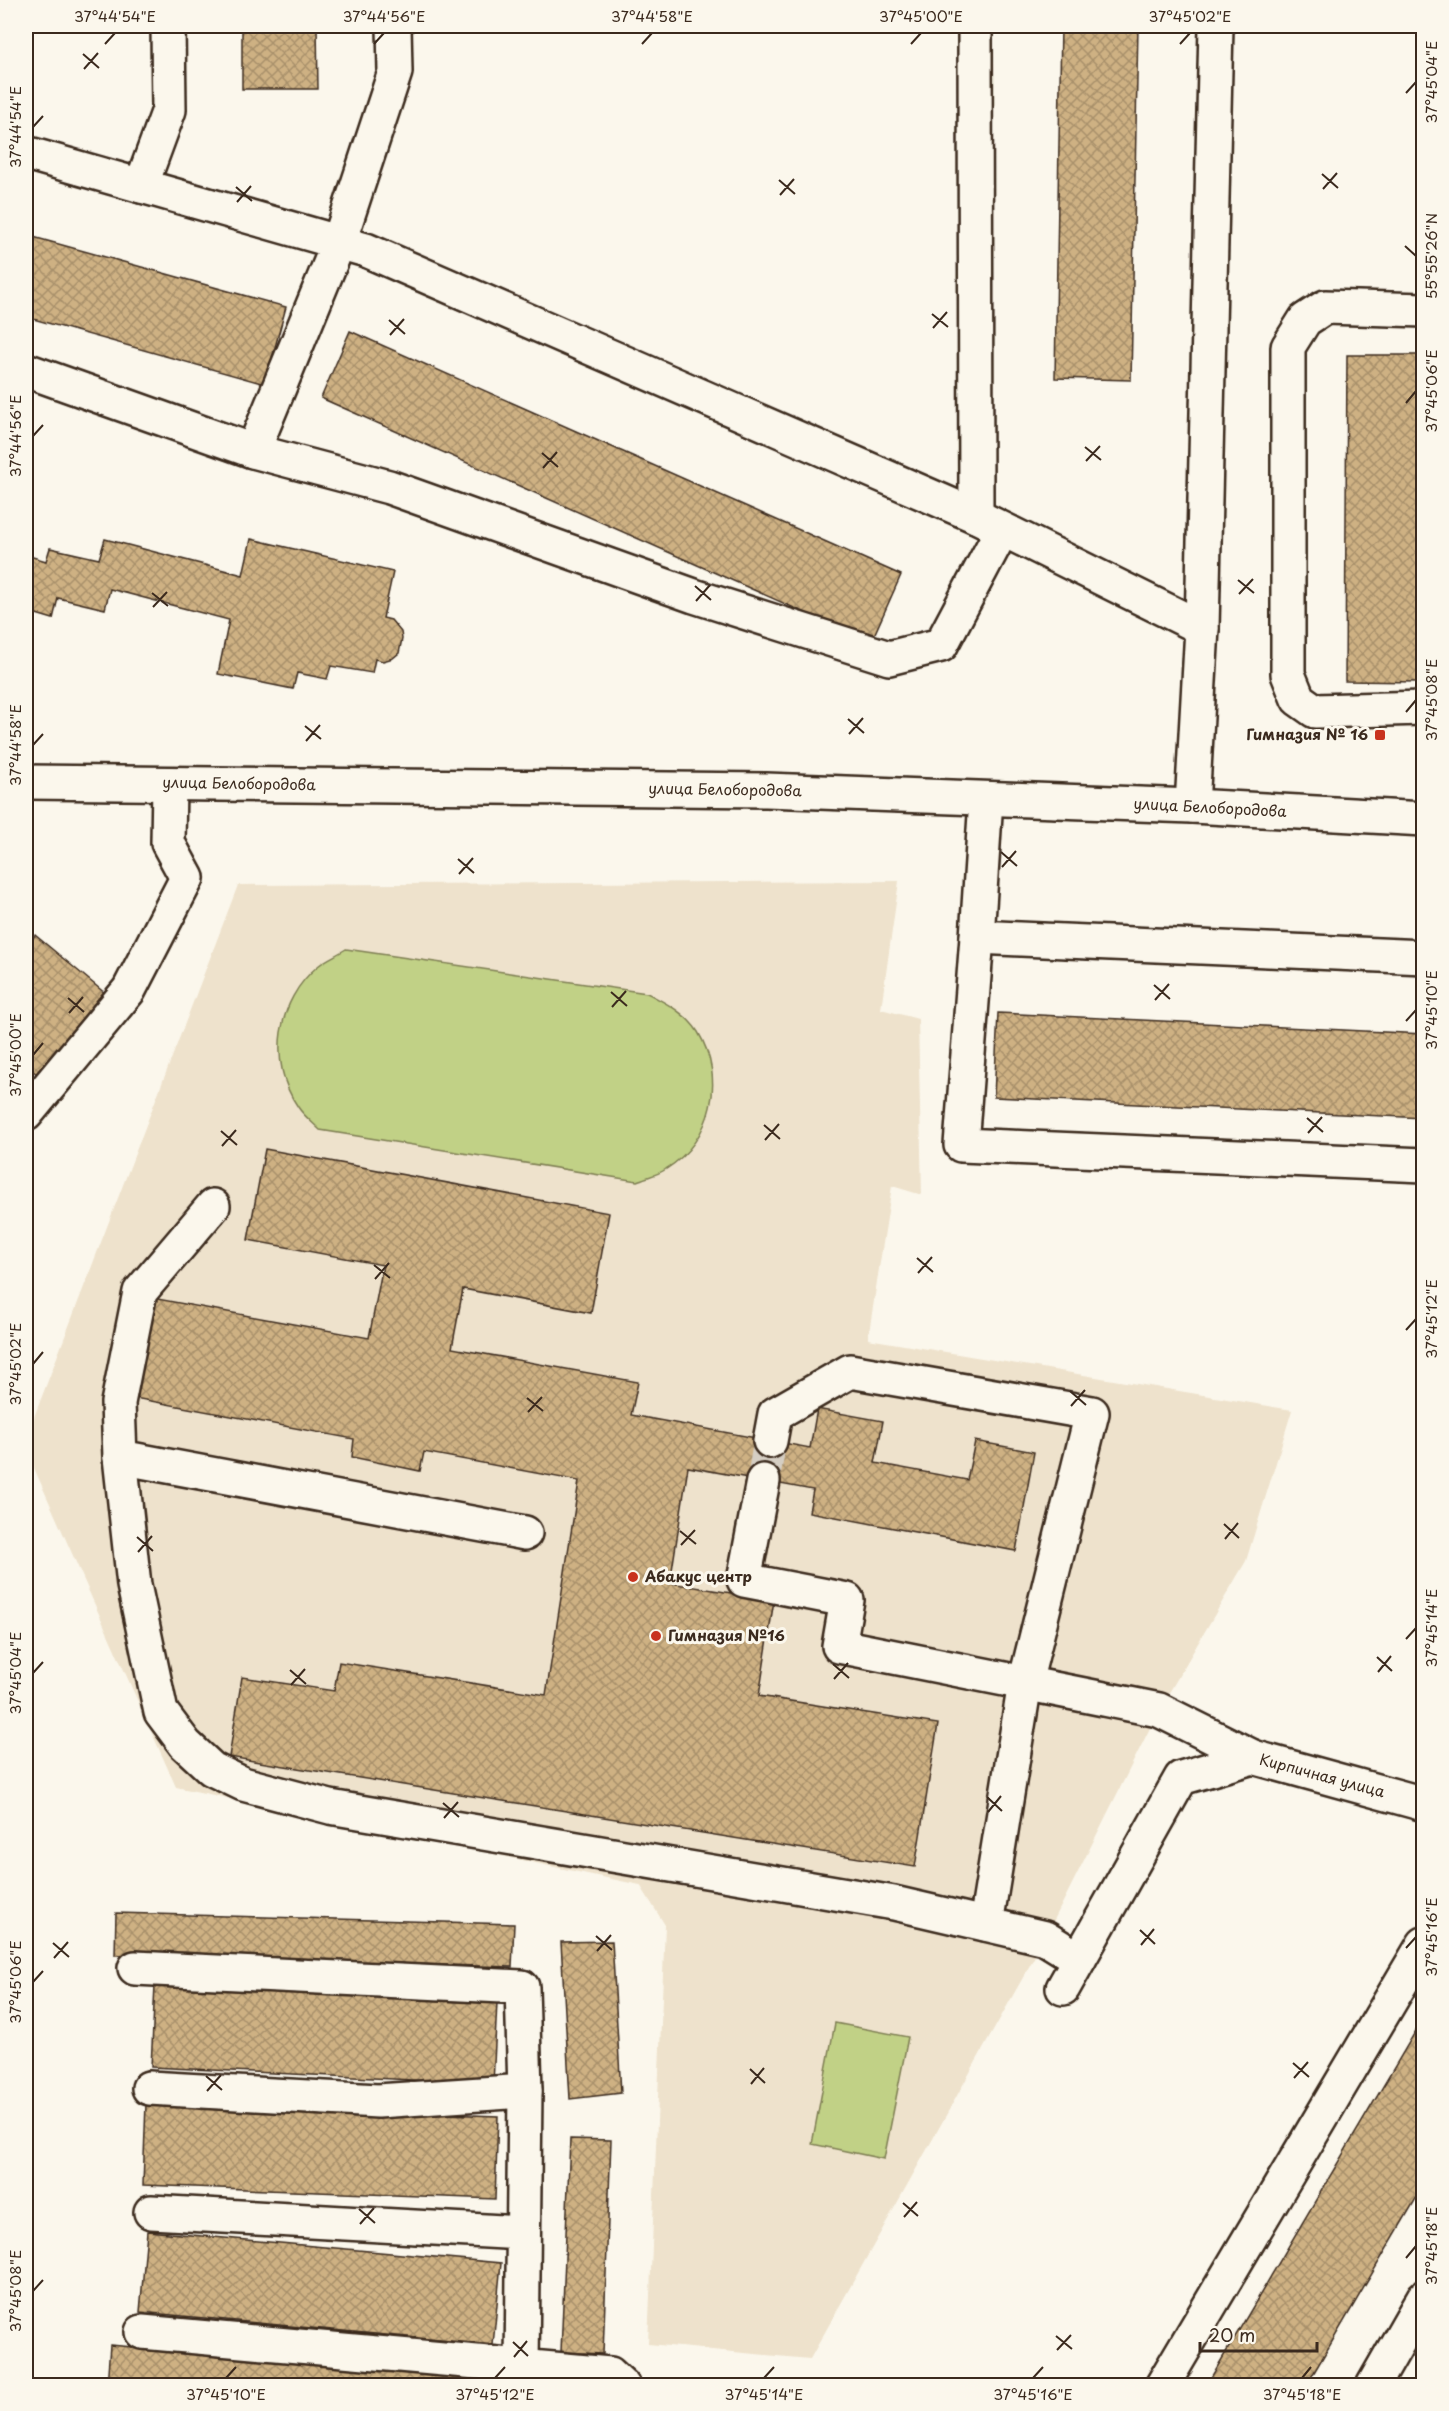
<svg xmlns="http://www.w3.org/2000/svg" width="1449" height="2411" font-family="'Playpen Sans',sans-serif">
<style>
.built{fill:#eee2cc}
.garden{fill:#c1d186;stroke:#7e7e52;stroke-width:1.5}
.building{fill:url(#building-cross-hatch);stroke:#3b2a1e;stroke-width:1.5}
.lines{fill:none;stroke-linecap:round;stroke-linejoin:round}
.minor-tunnel{stroke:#d5cec3;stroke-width:33;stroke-dasharray:33 16;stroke-linecap:butt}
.minor-casing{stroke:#3b2a1e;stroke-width:38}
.minor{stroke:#fbf7ec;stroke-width:33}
.ticks{fill:none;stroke:#3b2a1e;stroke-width:2}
.poi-dot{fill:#c8321e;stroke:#fbf7ec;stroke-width:2}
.labels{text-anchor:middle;stroke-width:6;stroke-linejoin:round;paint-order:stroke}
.poi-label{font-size:15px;font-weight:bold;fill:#3b2a1e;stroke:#fbf7ec;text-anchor:start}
.street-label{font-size:15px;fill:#3b2a1e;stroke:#fbf7ec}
.neatline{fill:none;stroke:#3b2a1e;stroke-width:2}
.ticks-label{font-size:15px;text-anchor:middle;fill:#3b2a1e}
</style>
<defs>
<pattern id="building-cross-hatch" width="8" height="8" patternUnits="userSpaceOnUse" patternTransform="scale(1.5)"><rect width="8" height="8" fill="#ceb183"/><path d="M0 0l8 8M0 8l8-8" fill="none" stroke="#a8906b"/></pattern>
</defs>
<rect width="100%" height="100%" fill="#fbf7ec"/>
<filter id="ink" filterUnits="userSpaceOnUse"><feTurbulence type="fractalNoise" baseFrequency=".0167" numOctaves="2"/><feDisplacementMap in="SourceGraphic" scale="12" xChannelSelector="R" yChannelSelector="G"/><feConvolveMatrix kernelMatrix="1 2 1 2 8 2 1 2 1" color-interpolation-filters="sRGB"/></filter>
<g filter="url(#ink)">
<!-- built -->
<path class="built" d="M 899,881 L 881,1009 L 918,1019 L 922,1195 L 892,1186 L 868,1339 L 1292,1410 L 1246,1561 L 1159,1710 L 1045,1938 L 810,2359 L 648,2344 L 665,1925 L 640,1885 L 176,1787 L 34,1468 L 26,1438 L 238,885 Z"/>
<!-- garden -->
<g class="garden">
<path d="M 346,949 L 647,993 C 666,1003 686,1013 698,1032 C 726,1078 713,1140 666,1169 C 658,1175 646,1177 637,1181 L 320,1130 C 313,1123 303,1115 298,1107 C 267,1062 277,1000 318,966 C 326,959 337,955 346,949 Z"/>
<path d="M 835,2023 L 908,2037 L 884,2159 L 812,2144 Z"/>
</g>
<!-- building -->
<g class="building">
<path d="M 242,26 L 317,26 L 318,89 L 242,89 Z"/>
<path d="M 1061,26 L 1138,26 L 1131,380 L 1055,378 Z"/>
<path d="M 26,235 L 286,307 L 265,384 L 26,317 Z"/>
<path d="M 350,331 L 901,575 L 871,642 L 321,398 Z"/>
<path d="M 1347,355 L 1421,355 L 1419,682 L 1345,681 Z"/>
<path d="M 105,539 L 243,575 L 251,539 L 393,572 L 383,618 L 391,620 L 401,632 L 402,639 L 399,653 L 393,658 L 383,661 L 375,659 L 372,673 L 331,666 L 327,679 L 297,673 L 293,689 L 218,674 L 229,620 L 110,589 L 105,609 L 58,598 L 53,619 L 26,611 L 26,555 L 46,561 L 50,548 L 99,559 Z"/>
<path d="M 35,935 L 106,994 L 39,1076 L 26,1065 L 26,946 Z"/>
<path d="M 998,1013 L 1424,1034 L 1424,1118 L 994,1097 Z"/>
<path d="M 265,1149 L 609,1213 L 591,1313 L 463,1289 L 452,1348 L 638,1382 L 631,1415 L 810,1448 L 817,1409 L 883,1421 L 875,1463 L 967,1480 L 975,1441 L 1034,1452 L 1016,1551 L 809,1512 L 813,1490 L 688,1467 L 670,1583 L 774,1600 L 759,1696 L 938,1724 L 915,1867 L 229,1757 L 242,1677 L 334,1691 L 339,1662 L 546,1695 L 579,1481 L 424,1452 L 420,1471 L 352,1457 L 354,1439 L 129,1397 L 147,1297 L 369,1338 L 383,1265 L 248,1240 Z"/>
<path d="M 116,1913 L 514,1924 L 512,1967 L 115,1955 Z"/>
<path d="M 612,1941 L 621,2093 L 570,2099 L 561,1942 Z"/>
<path d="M 155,1985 L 497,2002 L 493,2084 L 151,2067 Z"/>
<path d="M 1424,2017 L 1424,2185 L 1306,2386 L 1218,2386 L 1209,2381 Z"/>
<path d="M 146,2103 L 498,2116 L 495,2199 L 143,2185 Z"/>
<path d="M 570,2139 L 611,2140 L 603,2354 L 561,2352 Z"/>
<path d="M 147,2231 L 501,2263 L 493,2345 L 140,2312 Z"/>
<path d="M 110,2345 L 580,2386 L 107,2386 Z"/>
</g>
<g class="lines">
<!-- minor-tunnel -->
<path class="minor-tunnel" d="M 763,1481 L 770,1441"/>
<!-- minor casing -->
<g class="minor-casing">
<g id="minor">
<path d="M 975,26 L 976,516"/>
<path d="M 26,153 L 366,250 L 976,516 L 1202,628"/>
<path d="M 141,186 L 169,110 L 168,26"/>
<path d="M 1424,310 L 1325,307 L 1305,320 L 1288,347 L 1288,674 L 1298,699 L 1315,711 L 1424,708"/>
<path d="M 26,370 L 253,451 L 389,487 L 694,596 L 889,658 L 941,645 L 1002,530"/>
<path d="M 253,451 L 339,242 L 395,72 L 394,26"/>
<path d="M 26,782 L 766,790 L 1192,806 L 1424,819"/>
<path d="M 986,799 L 977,937 L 1424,957"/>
<path d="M 1192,806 L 1202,628 L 1216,26"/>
<path d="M 977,937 L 961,1145 L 1424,1165"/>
<path d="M 26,1114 L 129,990 L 187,878 L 168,843 L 169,784"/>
<path d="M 213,1206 L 140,1292 L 118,1403 L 120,1457 L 525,1533"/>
<path d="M 770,1441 L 775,1414 L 850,1371 L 1092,1413 L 1025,1683 L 986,1924"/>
<path d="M 120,1457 L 134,1585 L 161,1712 L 185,1744 L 212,1769 L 243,1784 L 330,1807 L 894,1903 L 1045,1938 L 1079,1959"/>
<path d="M 763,1481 L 744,1580 L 847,1600 L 839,1646 L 1159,1710 L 1253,1757 L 1424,1804"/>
<path d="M 135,1968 L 522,1987 L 525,2091 L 522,2366"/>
<path d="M 1063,1988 L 1181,1778 L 1253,1757"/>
<path d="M 149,2088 L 378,2101 L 525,2091"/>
<path d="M 151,2212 L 523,2233"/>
<path d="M 142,2332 L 610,2374 L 623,2386"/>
<path d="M 1162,2386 L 1424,1944"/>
<path d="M 1373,2386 L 1424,2297"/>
</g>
</g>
<!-- minor -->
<use href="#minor" class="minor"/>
</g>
</g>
<!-- ticks -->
<path class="ticks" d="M 105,44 L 115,33M 374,44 L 384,33M 642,44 L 652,33M 911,44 L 921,33M 1180,44 L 1190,33M 83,54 L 99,68M 84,69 L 98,53M 1406,93 L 1416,82M 33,127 L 43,116M 1322,174 L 1338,188M 779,180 L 795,194M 236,187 L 252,201M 1323,189 L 1337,173M 780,195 L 794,179M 237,202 L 251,186M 1405,246 L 1416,256M 932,314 L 948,327M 389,320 L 405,334M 933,328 L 947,312M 390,335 L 404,319M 1406,403 L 1416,391M 33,436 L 43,425M 1085,447 L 1101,460M 542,453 L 558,467M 1086,461 L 1100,446M 543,468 L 557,452M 1238,580 L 1254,593M 695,586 L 711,600M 152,593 L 168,606M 1239,594 L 1253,579M 696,601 L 710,585M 153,607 L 167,592M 1406,712 L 1416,700M 848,719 L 864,733M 305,726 L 321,739M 849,734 L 863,718M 306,741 L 320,725M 33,745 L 43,734M 1001,852 L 1017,866M 458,859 L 474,873M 1002,867 L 1016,851M 459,874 L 473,858M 1154,985 L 1170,999M 611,992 L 627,1006M 68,998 L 84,1012M 1155,1000 L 1169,984M 612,1007 L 626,991M 69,1013 L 83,997M 1406,1021 L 1416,1010M 33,1055 L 43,1043M 1307,1118 L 1323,1132M 764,1125 L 780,1139M 221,1131 L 237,1145M 1308,1133 L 1322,1117M 765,1140 L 779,1124M 222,1146 L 236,1130M 917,1258 L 933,1272M 374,1265 L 390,1278M 918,1273 L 932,1257M 375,1279 L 389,1263M 1406,1330 L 1416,1319M 33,1364 L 43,1352M 1070,1391 L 1086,1405M 527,1398 L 543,1411M 1071,1406 L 1085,1390M 528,1412 L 542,1397M 1224,1524 L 1239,1538M 680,1531 L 696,1544M 137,1537 L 153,1551M 1225,1539 L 1238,1523M 681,1545 L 695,1530M 138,1552 L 152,1536M 1406,1639 L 1416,1628M 1377,1657 L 1392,1671M 833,1664 L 849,1678M 290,1670 L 306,1684M 1378,1672 L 1391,1656M 33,1673 L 43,1662M 834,1679 L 848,1663M 291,1685 L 305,1669M 987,1797 L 1002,1811M 443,1803 L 459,1817M 988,1812 L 1001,1796M 444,1818 L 458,1802M 1140,1930 L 1155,1944M 596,1936 L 612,1950M 53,1943 L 69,1957M 1141,1945 L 1154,1929M 1406,1948 L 1416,1937M 597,1951 L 611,1935M 54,1958 L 68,1942M 33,1982 L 43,1971M 1293,2063 L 1309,2077M 750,2069 L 765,2083M 206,2076 L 222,2090M 1294,2078 L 1308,2062M 751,2084 L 764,2068M 207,2091 L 221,2075M 903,2203 L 918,2216M 359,2209 L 375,2223M 904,2217 L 917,2202M 360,2224 L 374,2208M 1406,2258 L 1416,2246M 33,2291 L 43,2280M 1056,2336 L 1072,2349M 513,2342 L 528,2356M 1057,2350 L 1071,2335M 514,2357 L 527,2341M 226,2378 L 236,2367M 495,2378 L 505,2367M 764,2378 L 774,2367M 1033,2378 L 1043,2367M 1302,2378 L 1311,2367"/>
<!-- markers -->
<g class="poi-dot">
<rect x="1374" y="729" width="12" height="12" rx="3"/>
<circle cx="633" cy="1577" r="6"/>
<circle cx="656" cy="1636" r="6"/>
</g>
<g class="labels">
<!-- poi labels -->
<g class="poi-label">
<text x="1368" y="740" text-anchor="end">Гимназия № 16</text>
<text x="645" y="1582">Абакус центр</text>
<text x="668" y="1641">Гимназия №16</text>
</g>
<!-- street labels -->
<g class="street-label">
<text transform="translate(239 784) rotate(1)" y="5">улица Белобородова</text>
<text transform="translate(725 790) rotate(1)" y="5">улица Белобородова</text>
<text transform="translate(1210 808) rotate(3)" y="5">улица Белобородова</text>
<text transform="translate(1322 1776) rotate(15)" y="5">Кирпичная улица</text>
</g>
</g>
<!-- margin -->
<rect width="1449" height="2411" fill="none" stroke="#fbf7ec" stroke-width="66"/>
<!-- scale -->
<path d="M1200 2342v9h117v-9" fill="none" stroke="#3b2a1e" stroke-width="3"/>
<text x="1209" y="2342" font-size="18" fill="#3b2a1e" stroke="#fbf7ec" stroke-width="4.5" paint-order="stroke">20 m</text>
<rect x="33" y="33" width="1383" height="2345" class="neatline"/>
<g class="ticks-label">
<text x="115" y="22">37°44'54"E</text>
<text x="384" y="22">37°44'56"E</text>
<text x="652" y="22">37°44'58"E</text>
<text x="921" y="22">37°45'00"E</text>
<text x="1190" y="22">37°45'02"E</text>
<text transform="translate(1432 82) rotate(-90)" y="5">37°45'04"E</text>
<text transform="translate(16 127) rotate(-90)" y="5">37°44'54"E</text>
<text transform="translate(1432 256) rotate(-90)" y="5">55°55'26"N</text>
<text transform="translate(1432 391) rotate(-90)" y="5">37°45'06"E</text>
<text transform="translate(16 436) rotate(-90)" y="5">37°44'56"E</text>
<text transform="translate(1432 700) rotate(-90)" y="5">37°45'08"E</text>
<text transform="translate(16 745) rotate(-90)" y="5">37°44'58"E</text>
<text transform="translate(1432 1010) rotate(-90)" y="5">37°45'10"E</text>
<text transform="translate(16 1055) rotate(-90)" y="5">37°45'00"E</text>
<text transform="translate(1432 1319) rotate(-90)" y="5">37°45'12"E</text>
<text transform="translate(16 1364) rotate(-90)" y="5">37°45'02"E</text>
<text transform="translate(1432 1628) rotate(-90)" y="5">37°45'14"E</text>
<text transform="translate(16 1673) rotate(-90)" y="5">37°45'04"E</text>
<text transform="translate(1432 1937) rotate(-90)" y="5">37°45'16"E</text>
<text transform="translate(16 1982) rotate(-90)" y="5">37°45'06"E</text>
<text transform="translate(1432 2246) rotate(-90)" y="5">37°45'18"E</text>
<text transform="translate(16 2291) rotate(-90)" y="5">37°45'08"E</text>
<text x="226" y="2400">37°45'10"E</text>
<text x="495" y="2400">37°45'12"E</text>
<text x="764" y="2400">37°45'14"E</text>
<text x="1033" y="2400">37°45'16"E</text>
<text x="1302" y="2400">37°45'18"E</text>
</g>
</svg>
